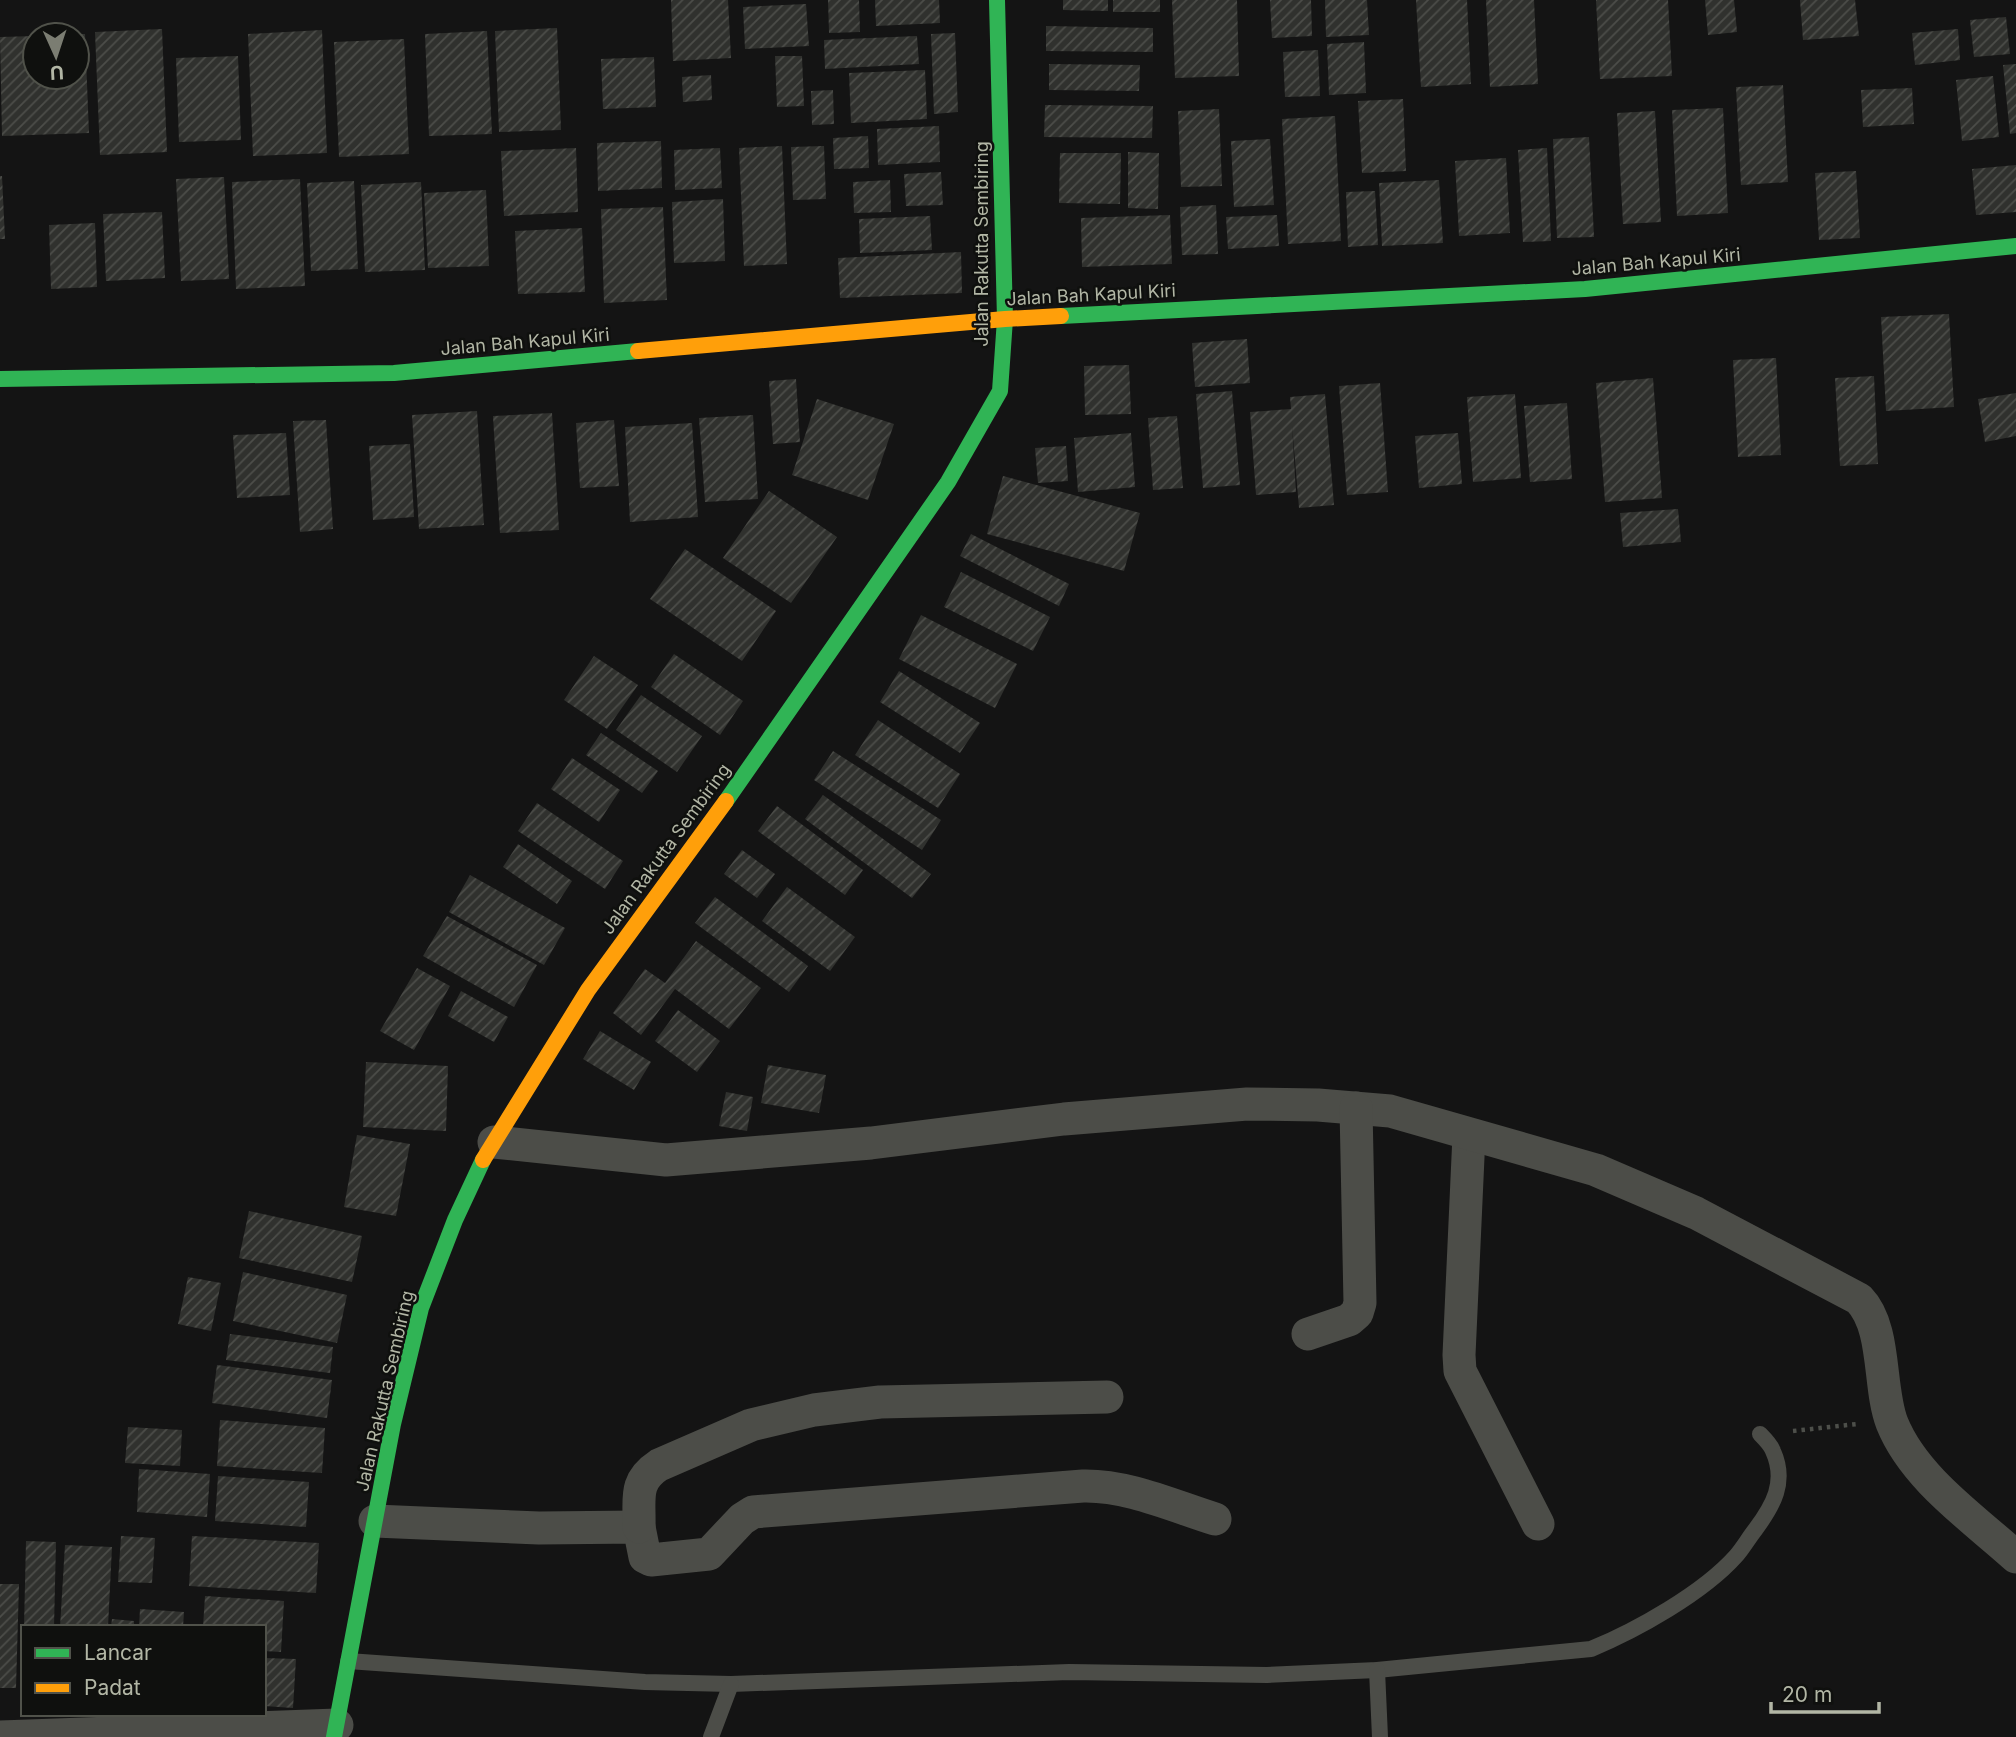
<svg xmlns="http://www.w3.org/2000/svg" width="2016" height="1737" font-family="Inter,sans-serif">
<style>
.building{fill:url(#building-hatch)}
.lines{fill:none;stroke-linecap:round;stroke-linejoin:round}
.path{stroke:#4d4f4a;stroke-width:4.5;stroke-dasharray:3.5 5;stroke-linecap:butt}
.lane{stroke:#4c4d48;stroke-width:16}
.street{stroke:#4c4d48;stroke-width:33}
.fast{stroke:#30b455;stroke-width:16}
.slow{stroke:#ff9f0a;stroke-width:16}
.labels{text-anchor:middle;stroke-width:5;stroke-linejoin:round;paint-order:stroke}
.street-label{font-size:18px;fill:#b2b6a5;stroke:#0f100e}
</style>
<defs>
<pattern id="building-hatch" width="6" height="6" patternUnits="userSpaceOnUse" patternTransform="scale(1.75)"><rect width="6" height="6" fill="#30312e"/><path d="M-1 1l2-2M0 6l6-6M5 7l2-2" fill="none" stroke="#4c4d49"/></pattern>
</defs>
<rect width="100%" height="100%" fill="#141414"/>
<!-- building -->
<g class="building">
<path d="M 671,0 L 728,0 L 731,58 L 673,61 Z"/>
<path d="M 828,0 L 859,0 L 860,32 L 829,33 Z"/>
<path d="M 875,0 L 939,0 L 940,23 L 876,26 Z"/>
<path d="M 1063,0 L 1108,0 L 1108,11 L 1063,10 Z"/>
<rect x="1113" y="0" width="47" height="12"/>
<path d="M 1172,0 L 1237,0 L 1239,76 L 1175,78 Z"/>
<path d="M 1270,0 L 1311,0 L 1312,36 L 1272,38 Z"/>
<path d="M 1325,0 L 1367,0 L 1369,35 L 1326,37 Z"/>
<path d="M 1416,0 L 1467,0 L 1471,84 L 1421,87 Z"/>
<path d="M 1486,0 L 1534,0 L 1538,84 L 1490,87 Z"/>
<path d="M 1596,0 L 1668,0 L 1672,76 L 1600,79 Z"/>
<path d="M 1705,0 L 1734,0 L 1737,32 L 1708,35 Z"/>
<path d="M 1800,0 L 1855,0 L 1859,36 L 1803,40 Z"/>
<path d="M 806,4 L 809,46 L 745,49 L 743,7 Z"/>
<path d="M 2006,17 L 2010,54 L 1974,57 L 1970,20 Z"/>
<path d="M 1046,26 L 1153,28 L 1153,52 L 1046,51 Z"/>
<path d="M 557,28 L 561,130 L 499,132 L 495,31 Z"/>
<path d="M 162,29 L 167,152 L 100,155 L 95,32 Z"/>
<path d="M 1958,29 L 1960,60 L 1915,65 L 1912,33 Z"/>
<path d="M 322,30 L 327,153 L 253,156 L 248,34 Z"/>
<path d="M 487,31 L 492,134 L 429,136 L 425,34 Z"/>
<path d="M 955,33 L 958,112 L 934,114 L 931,34 Z"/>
<path d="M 77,34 L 85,34 L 89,133 L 2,136 L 0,37 L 35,36 L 35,77 L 77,77 Z"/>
<path d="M 917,36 L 919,64 L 825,69 L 824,40 Z"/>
<path d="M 404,39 L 409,154 L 339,157 L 334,42 Z"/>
<path d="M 1364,42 L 1366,93 L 1329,95 L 1327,44 Z"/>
<path d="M 1318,50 L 1320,96 L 1285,97 L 1283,52 Z"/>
<path d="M 238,56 L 241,140 L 179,142 L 176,58 Z"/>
<path d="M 775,56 L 802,56 L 804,106 L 777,107 Z"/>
<path d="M 654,57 L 656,107 L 603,109 L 601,59 Z"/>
<path d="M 1049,64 L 1140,65 L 1139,91 L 1049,90 Z"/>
<path d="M 2016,64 L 2016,133 L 2010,134 L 2003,65 Z"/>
<path d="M 925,70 L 927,119 L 851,123 L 849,73 Z"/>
<path d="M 711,75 L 712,100 L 683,102 L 682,77 Z"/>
<path d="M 1993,76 L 1999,137 L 1962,141 L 1956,80 Z"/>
<path d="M 1783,85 L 1788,182 L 1741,185 L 1736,87 Z"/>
<path d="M 1912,88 L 1914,124 L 1863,127 L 1861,90 Z"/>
<path d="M 833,90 L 834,124 L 812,125 L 811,91 Z"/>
<path d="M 1403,99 L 1406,171 L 1362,173 L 1358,101 Z"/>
<path d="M 1045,105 L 1153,106 L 1152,138 L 1044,137 Z"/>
<path d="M 1723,108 L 1728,213 L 1677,216 L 1672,110 Z"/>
<path d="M 1219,109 L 1222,186 L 1181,187 L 1178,111 Z"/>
<path d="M 1655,111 L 1661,222 L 1623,224 L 1617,113 Z"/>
<path d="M 1335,116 L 1341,241 L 1288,244 L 1282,119 Z"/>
<path d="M 939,126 L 940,162 L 878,165 L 877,129 Z"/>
<path d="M 868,136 L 869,168 L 834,169 L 833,138 Z"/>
<path d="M 1589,137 L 1594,237 L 1557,238 L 1553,139 Z"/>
<path d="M 1270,139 L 1274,205 L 1234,207 L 1231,141 Z"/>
<path d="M 661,141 L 662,188 L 598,191 L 597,143 Z"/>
<path d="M 782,146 L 787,264 L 744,266 L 739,148 Z"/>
<path d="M 824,146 L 826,199 L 793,200 L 791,147 Z"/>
<path d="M 576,148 L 578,212 L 504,216 L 501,151 Z"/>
<path d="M 720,148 L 722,188 L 675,190 L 674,150 Z"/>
<path d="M 1547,148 L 1551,241 L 1523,242 L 1518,150 Z"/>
<path d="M 1128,152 L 1159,153 L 1158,209 L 1128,208 Z"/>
<path d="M 1060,153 L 1121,153 L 1120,204 L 1059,203 Z"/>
<path d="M 1506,158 L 1510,233 L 1459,236 L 1455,161 Z"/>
<path d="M 2016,165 L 2016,212 L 1976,215 L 1972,169 Z"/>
<path d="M 1856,171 L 1860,238 L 1819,240 L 1815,173 Z"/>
<path d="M 941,172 L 943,205 L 906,206 L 904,174 Z"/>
<path d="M 0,176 L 2,176 L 5,239 L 0,239 Z"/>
<path d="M 224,177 L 229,279 L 181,281 L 176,179 Z"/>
<path d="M 300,179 L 305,286 L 236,289 L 232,182 Z"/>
<path d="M 890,180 L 891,212 L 854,213 L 853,182 Z"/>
<path d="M 1439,180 L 1443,243 L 1382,246 L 1379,183 Z"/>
<path d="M 354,181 L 358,269 L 311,271 L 307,183 Z"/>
<path d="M 421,182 L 425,270 L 365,272 L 361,185 Z"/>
<path d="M 486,190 L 489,266 L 428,268 L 424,193 Z"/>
<path d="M 1375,191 L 1378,245 L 1348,247 L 1346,192 Z"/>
<path d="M 723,199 L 725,261 L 674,263 L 672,202 Z"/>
<path d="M 1216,205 L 1218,254 L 1182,255 L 1180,207 Z"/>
<path d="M 663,207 L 667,300 L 604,303 L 601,209 Z"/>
<path d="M 162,212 L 165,278 L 106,281 L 103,214 Z"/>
<path d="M 1170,215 L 1172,264 L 1082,267 L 1081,218 Z"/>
<path d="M 1277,215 L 1279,246 L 1228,249 L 1226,217 Z"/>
<path d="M 930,216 L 932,250 L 860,253 L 859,219 Z"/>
<path d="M 95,223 L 97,287 L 51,289 L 49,225 Z"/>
<path d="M 582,228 L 585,292 L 518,294 L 515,231 Z"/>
<path d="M 961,252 L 962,293 L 840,298 L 838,258 Z"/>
<path d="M 1949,314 L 1954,407 L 1886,411 L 1881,317 Z"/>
<path d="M 1247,339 L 1250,383 L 1195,387 L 1192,343 Z"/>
<path d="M 1776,358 L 1781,455 L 1738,457 L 1733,360 Z"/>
<path d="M 1129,365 L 1131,414 L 1085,415 L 1084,366 Z"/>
<path d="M 1874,376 L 1878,464 L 1840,466 L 1835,378 Z"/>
<path d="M 1653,378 L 1662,498 L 1605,502 L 1596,383 Z"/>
<path d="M 796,379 L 800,442 L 773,444 L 769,381 Z"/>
<path d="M 1380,383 L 1388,492 L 1347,495 L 1339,386 Z"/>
<path d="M 1232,391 L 1240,485 L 1203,488 L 1196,394 Z"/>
<path d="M 2016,393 L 2016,436 L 1985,442 L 1978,399 Z"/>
<path d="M 1325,394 L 1334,505 L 1299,508 L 1292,425 L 1296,492 L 1256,495 L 1250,412 L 1291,409 L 1290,397 Z"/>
<path d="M 1515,394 L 1521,478 L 1473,482 L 1467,397 Z"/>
<path d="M 817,399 L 894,424 L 868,500 L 792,475 Z"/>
<path d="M 1567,403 L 1572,479 L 1530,482 L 1524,406 Z"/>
<path d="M 477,411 L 484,525 L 419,529 L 412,415 Z"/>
<path d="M 552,413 L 559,530 L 500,533 L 493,416 Z"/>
<path d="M 753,415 L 758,499 L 705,502 L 699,418 Z"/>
<path d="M 1177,416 L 1183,488 L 1153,490 L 1148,418 Z"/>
<path d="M 326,420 L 333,529 L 300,532 L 293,421 Z"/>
<path d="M 614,420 L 619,486 L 580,488 L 576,423 Z"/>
<path d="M 692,423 L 698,517 L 630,522 L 625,427 Z"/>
<path d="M 286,433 L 290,495 L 237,498 L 233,435 Z"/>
<path d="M 1131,433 L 1135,487 L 1078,492 L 1074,438 Z"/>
<path d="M 1458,433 L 1462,484 L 1419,488 L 1415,436 Z"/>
<path d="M 410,444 L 414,517 L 373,520 L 369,446 Z"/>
<path d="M 1066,446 L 1068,481 L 1038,483 L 1035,448 Z"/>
<path d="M 1003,476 L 1140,513 L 1124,571 L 987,534 Z"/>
<path d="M 769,491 L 837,537 L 791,603 L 723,558 Z"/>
<path d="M 1678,509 L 1681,542 L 1623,547 L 1620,513 Z"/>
<path d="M 971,534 L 1069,584 L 1059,606 L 960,556 Z"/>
<path d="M 685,549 L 776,611 L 742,661 L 650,599 Z"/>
<path d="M 961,572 L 1050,617 L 1033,651 L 944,607 Z"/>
<path d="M 921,615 L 1017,664 L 995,708 L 899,659 Z"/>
<path d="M 674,654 L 743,701 L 720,735 L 651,687 Z"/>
<path d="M 594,656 L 638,685 L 607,729 L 564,700 Z"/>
<path d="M 899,671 L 980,723 L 960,753 L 880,702 Z"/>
<path d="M 641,695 L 702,736 L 677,772 L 616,730 Z"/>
<path d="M 878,720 L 960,774 L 938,808 L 855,755 Z"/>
<path d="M 601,733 L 658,771 L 642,793 L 586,755 Z"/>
<path d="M 833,751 L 941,820 L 922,850 L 814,780 Z"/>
<path d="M 572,758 L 620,790 L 599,822 L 551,789 Z"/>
<path d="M 823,795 L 931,874 L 912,898 L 805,819 Z"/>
<path d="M 537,803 L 623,861 L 605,889 L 518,831 Z"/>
<path d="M 777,806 L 863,870 L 845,895 L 758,831 Z"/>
<path d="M 518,844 L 572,881 L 557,904 L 503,867 Z"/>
<path d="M 742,850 L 775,874 L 757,898 L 724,874 Z"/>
<path d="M 470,875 L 565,928 L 544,965 L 449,912 Z"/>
<path d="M 787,887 L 855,937 L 830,971 L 762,921 Z"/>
<path d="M 715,897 L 808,966 L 789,992 L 695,923 Z"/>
<path d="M 447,916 L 537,965 L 514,1007 L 423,956 Z"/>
<path d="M 696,941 L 761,988 L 729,1029 L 675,989 L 641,1035 L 613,1013 L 645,969 L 665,983 Z"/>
<path d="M 417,968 L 450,986 L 414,1050 L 380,1031 Z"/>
<path d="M 461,991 L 508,1017 L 494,1042 L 448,1016 Z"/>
<path d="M 678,1010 L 720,1041 L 697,1072 L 655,1041 Z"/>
<path d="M 600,1031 L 651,1062 L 634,1090 L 583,1059 Z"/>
<path d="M 366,1062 L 448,1066 L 446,1131 L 363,1127 Z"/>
<path d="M 768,1065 L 826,1075 L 819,1113 L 761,1103 Z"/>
<path d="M 726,1092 L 753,1097 L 747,1131 L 719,1126 Z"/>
<path d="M 357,1135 L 410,1144 L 396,1216 L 344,1207 Z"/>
<path d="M 249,1211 L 362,1236 L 352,1282 L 239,1258 Z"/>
<path d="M 243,1272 L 347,1295 L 337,1343 L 233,1321 Z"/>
<path d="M 188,1277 L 221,1283 L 211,1331 L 178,1324 Z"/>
<path d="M 230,1334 L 333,1347 L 330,1373 L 226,1360 Z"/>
<path d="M 217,1365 L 332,1380 L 327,1418 L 212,1403 Z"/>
<path d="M 220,1420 L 325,1428 L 322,1473 L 217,1466 Z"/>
<path d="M 128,1427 L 182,1430 L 180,1466 L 125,1463 Z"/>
<path d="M 139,1469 L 210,1474 L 207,1517 L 137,1512 Z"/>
<path d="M 218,1476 L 309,1482 L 306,1527 L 215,1521 Z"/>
<path d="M 121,1536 L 155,1538 L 152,1583 L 118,1582 Z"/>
<path d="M 192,1536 L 319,1543 L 316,1593 L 189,1586 Z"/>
<path d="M 26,1541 L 56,1542 L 54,1627 L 24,1627 Z"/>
<path d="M 65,1545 L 112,1547 L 108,1627 L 60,1627 Z"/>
<path d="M 0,1584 L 19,1584 L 16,1688 L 0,1688 Z"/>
<path d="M 205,1596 L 284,1601 L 281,1652 L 264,1651 L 264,1627 L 203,1627 Z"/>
<path d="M 140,1609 L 184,1612 L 183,1627 L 139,1627 Z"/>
<path d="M 112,1619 L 134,1621 L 134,1627 L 111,1627 Z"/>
<path d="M 264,1658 L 296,1659 L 293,1708 L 264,1706 Z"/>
</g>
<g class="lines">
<!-- path -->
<path class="path" d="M 1793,1431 L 1857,1424"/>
<!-- lane -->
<g class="lane">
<path d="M 348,1661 L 645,1682 L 731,1684 L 1069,1672 L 1267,1675 L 1377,1670 L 1591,1649 C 1637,1630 1703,1593 1736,1556 C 1743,1548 1748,1539 1755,1530 C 1773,1506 1787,1482 1773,1451 C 1771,1445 1765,1439 1760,1434"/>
<path d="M 1377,1670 L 1380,1737"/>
<path d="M 711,1737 L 731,1684"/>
</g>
<!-- street -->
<g class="street">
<path d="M 1469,1135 L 1459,1355 L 1460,1371 L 1538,1524"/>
<path d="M 494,1142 L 666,1160 L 871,1143 L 1064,1119 L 1247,1104 L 1318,1105 L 1390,1111 L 1596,1170 L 1696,1213 L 1859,1299 C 1887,1328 1878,1387 1892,1423 C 1914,1478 1973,1518 2016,1557"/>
<path d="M 1308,1334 L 1349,1320 L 1357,1313 L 1360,1303 L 1356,1108"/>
<path d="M 375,1521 L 539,1528 L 639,1527 L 645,1557 L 651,1560 L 709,1554 L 742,1519 L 753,1512 L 1083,1486 C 1128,1485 1173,1506 1215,1519"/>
<path d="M 639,1527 C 640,1499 633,1482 659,1465 L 751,1425 L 814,1410 L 880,1402 L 1107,1397"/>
<path d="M 0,1737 L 337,1725"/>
</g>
<!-- fast -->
<g class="fast">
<path d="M 1061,316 L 1585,289 L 2016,246"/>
<path d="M 0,379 L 394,373 L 638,351"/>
<path d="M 726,801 L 948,482 L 1000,391 L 1005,319 L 997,0"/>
<path d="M 334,1737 L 393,1424 L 421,1308 L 455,1220 L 483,1160"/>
</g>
<!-- slow -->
<g class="slow">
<path d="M 638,351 L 1005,319 L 1061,316"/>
<path d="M 483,1160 L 588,990 L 726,801"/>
</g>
</g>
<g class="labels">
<!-- street labels -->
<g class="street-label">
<text transform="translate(982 244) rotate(-90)" y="6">Jalan Rakutta Sembiring</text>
<text transform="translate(1656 262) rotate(-5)" y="6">Jalan Bah Kapul Kiri</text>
<text transform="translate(1091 295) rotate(-3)" y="6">Jalan Bah Kapul Kiri</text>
<text transform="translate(525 342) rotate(-5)" y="6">Jalan Bah Kapul Kiri</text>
<text transform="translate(666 849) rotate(-54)" y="6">Jalan Rakutta Sembiring</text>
<text transform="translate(385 1391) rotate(-77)" y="6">Jalan Rakutta Sembiring</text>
</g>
</g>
<!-- legend -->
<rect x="21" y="1625" width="245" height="91" fill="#0f100e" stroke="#50524a" stroke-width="2"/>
<rect x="35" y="1648" width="35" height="10" fill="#30b455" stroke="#50524a" stroke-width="2"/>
<text x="84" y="1660" font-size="21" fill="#b2b6a5">Lancar</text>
<rect x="35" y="1683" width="35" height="10" fill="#ff9f0a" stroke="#50524a" stroke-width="2"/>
<text x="84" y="1695" font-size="21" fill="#b2b6a5">Padat</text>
<!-- north arrow -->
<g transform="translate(56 56) rotate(177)"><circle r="33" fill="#0f100e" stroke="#50524a" stroke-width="2"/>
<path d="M0-5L12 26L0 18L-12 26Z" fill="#7b7d72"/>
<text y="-10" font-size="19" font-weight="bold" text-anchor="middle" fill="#b2b6a5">U</text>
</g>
<!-- scale -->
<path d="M1771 1702v10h108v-10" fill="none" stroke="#b2b6a5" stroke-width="3.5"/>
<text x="1782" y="1702" font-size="21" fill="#b2b6a5" stroke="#0f100e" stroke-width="5" paint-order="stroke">20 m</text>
</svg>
